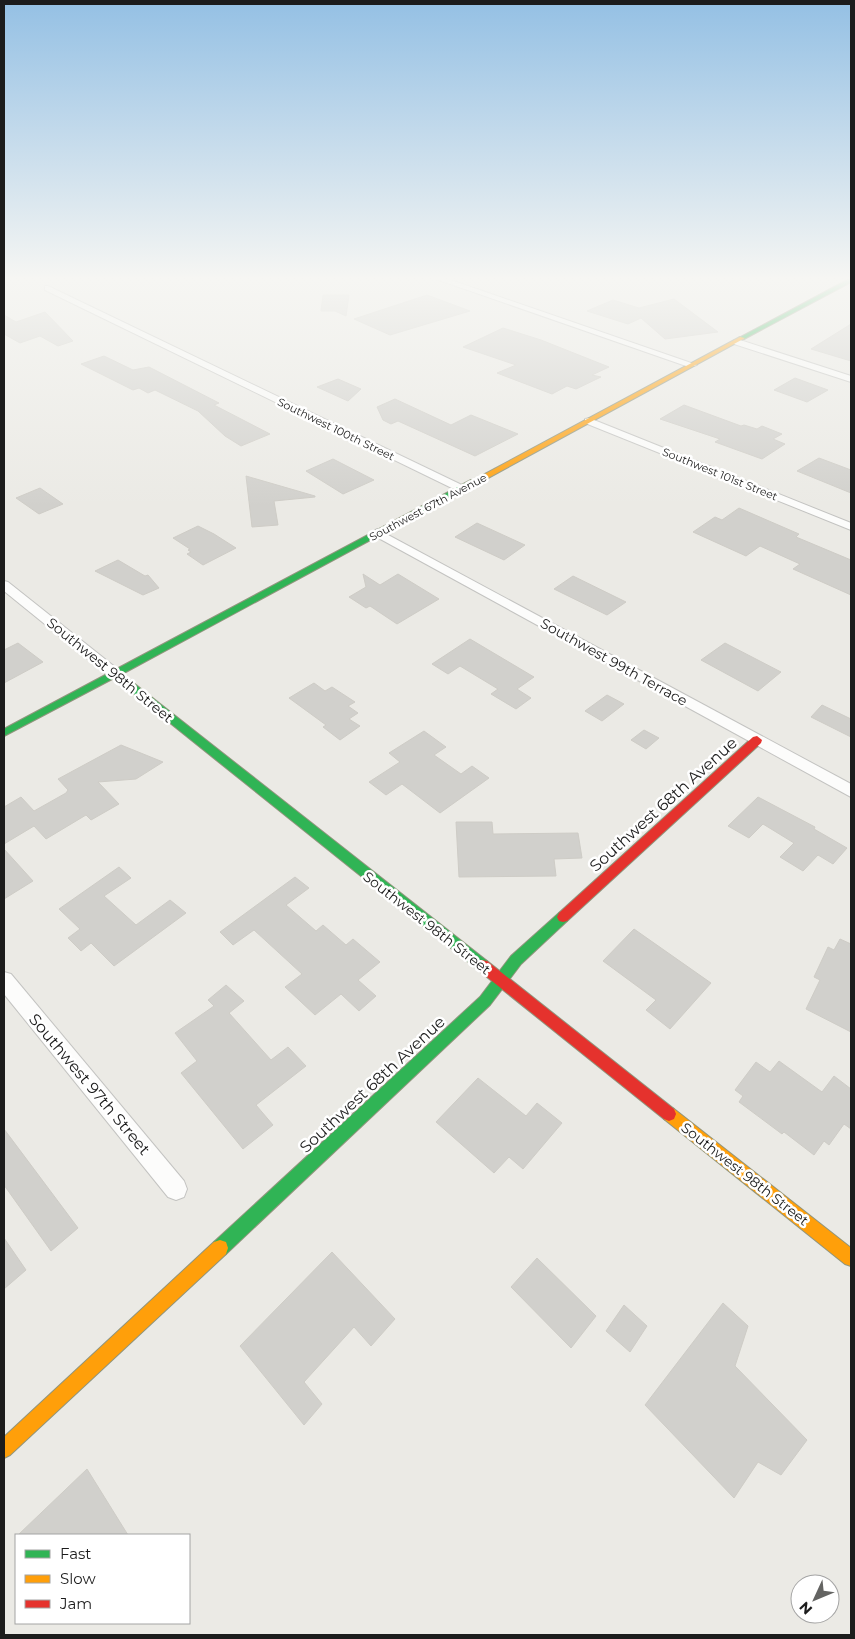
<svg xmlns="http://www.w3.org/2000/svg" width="855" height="1639" font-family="Montserrat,sans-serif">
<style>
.building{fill:#d1d0cc;stroke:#ceccc6}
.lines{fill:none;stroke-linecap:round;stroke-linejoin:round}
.street-casing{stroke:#c3c3c1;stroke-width:2}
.fast-casing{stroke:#90957d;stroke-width:2}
.slow-casing{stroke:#90957d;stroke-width:2}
.jam-casing{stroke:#90957d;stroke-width:2}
.street{fill:#fcfcfb;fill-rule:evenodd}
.fast{fill:#30b455;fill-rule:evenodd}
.slow{fill:#ff9f0a;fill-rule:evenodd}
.jam{fill:#e5322d;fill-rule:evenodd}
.labels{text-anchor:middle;stroke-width:5;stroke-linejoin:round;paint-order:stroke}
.far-street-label{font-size:11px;fill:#1c1c1c;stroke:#fff}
.street-label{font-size:14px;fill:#1c1c1c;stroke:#fff}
.near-street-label{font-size:16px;fill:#1c1c1c;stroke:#fff}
</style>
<rect width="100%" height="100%" fill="#ebeae5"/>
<!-- building -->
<g class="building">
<path d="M 323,295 L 349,295 L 346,316 L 335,311 L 321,311 Z"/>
<path d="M 427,295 L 470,311 L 390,335 L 354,319 Z"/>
<path d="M 674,299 L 718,332 L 665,339 L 641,318 L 628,324 L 587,311 L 613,300 L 639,308 Z"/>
<path d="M 45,312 L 73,341 L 58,346 L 40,336 L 20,343 L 4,334 L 4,315 L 16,322 Z"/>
<path d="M 851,324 L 851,361 L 811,349 Z"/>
<path d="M 503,328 L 541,340 L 609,367 L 592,375 L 601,377 L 576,389 L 567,386 L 552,394 L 497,373 L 516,365 L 463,347 Z"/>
<path d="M 104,356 L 133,370 L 149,367 L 219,403 L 214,405 L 270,434 L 241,446 L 225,436 L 198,411 L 155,390 L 148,393 L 139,388 L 133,390 L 81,364 Z"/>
<path d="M 795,378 L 828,390 L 807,402 L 774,390 Z"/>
<path d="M 338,379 L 361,389 L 348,401 L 317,387 Z"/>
<path d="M 395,399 L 451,425 L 471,415 L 518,434 L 475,456 L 398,421 L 391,424 L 383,420 L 377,407 Z"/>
<path d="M 684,405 L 741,426 L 744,425 L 757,429 L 762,426 L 782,434 L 773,439 L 785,444 L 762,459 L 715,442 L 720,439 L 660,419 Z"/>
<path d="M 819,458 L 851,470 L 851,493 L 797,471 Z"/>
<path d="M 333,459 L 374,480 L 343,494 L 306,471 Z"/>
<path d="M 246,476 L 315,496 L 315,497 L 274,501 L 278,525 L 252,527 Z"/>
<path d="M 40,488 L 63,504 L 39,514 L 16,498 Z"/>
<path d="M 739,508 L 799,534 L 796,537 L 851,560 L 851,595 L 793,569 L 800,564 L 760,546 L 746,556 L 693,532 L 715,517 L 722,520 Z"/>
<path d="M 477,523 L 525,545 L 504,560 L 455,537 Z"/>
<path d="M 198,526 L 214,534 L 236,548 L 203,565 L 187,554 L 191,552 L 188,550 L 190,549 L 173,538 Z"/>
<path d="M 118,560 L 145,576 L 148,575 L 159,588 L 143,595 L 95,571 Z"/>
<path d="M 363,574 L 380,585 L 398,574 L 439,599 L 397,624 L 370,606 L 366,608 L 349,597 L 366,587 Z"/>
<path d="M 573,576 L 626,602 L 607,615 L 554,589 Z"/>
<path d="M 470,639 L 534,677 L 517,689 L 531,698 L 516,709 L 491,694 L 498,689 L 460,666 L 448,674 L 432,664 Z"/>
<path d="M 18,643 L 43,662 L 4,683 L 4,650 Z"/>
<path d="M 725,643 L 781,672 L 758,691 L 701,660 Z"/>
<path d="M 314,683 L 325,691 L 332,687 L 355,702 L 348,706 L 358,713 L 349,719 L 360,726 L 340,740 L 323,727 L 326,725 L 289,698 Z"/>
<path d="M 607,695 L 624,704 L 602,721 L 585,711 Z"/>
<path d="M 822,705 L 851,719 L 851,737 L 811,717 Z"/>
<path d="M 644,730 L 659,738 L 646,749 L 631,740 Z"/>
<path d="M 424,731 L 446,747 L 434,755 L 461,774 L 472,766 L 489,778 L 440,813 L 402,784 L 386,795 L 369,782 L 400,762 L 389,753 Z"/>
<path d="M 121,745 L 163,762 L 136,779 L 98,782 L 119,804 L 91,820 L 86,815 L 46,839 L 34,826 L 4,844 L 4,807 L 21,797 L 34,811 L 66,793 L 68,790 L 58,779 Z"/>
<path d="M 758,797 L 815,827 L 814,829 L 847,848 L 833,864 L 818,855 L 803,871 L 780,857 L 794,843 L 763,824 L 749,838 L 728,826 Z"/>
<path d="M 456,822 L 492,822 L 493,834 L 578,833 L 582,858 L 554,859 L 556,876 L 459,877 Z"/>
<path d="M 4,849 L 33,881 L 4,899 Z"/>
<path d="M 119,867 L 131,878 L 104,896 L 136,925 L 170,900 L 186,913 L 114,966 L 91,943 L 81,951 L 68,938 L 80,929 L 59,909 Z"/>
<path d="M 295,877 L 309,888 L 286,905 L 316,931 L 323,925 L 346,945 L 353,939 L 380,962 L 358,980 L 376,996 L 359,1011 L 341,994 L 315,1015 L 285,987 L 302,974 L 254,930 L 233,945 L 220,932 Z"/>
<path d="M 634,929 L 711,983 L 670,1029 L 646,1010 L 656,1000 L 603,961 Z"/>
<path d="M 840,939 L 851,944 L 851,1032 L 806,1009 L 820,980 L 814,977 L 828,947 L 834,950 Z"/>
<path d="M 226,985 L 244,1001 L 229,1013 L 271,1060 L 288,1047 L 306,1066 L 256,1105 L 273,1125 L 243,1149 L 181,1073 L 197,1061 L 175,1033 L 214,1006 L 208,1000 Z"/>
<path d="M 779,1061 L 822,1092 L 834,1076 L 851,1089 L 851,1129 L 844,1124 L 829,1145 L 824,1141 L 814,1155 L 784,1132 L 782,1134 L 739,1102 L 743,1096 L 735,1090 L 756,1062 L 770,1072 Z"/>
<path d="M 478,1078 L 526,1116 L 537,1103 L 562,1123 L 523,1169 L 509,1157 L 494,1173 L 436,1122 Z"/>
<path d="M 4,1129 L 78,1228 L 51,1251 L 4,1185 Z"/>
<path d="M 4,1238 L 26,1270 L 4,1289 Z"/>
<path d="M 332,1252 L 395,1319 L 371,1346 L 354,1327 L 304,1382 L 322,1404 L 304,1425 L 240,1346 Z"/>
<path d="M 537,1258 L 596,1316 L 571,1348 L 511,1287 Z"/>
<path d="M 723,1303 L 748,1326 L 735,1366 L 807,1440 L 781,1475 L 758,1462 L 734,1498 L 645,1405 Z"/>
<path d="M 624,1305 L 647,1326 L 630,1352 L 606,1331 Z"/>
<path d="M 87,1469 L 128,1535 L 18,1535 Z"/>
</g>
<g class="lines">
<!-- street casing -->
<g class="street-casing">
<g id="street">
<path d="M 430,277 L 442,277 L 697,365 L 689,367 Z"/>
<path d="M 48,286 L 466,487 L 468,489 L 466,491 L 458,491 L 45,290 L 45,286 Z"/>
<path d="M 734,340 L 740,340 L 851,376 L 851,382 L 734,344 Z"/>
<path d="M 589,418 L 851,523 L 851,530 L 585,423 L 585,419 Z"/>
<path d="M 377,529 L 851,784 L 851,797 L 373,535 L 371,533 Z"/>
<path d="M 4,581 L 8,582 L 120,671 L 122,674 L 120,677 L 110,677 L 4,591 Z"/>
<path d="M 4,972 L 11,974 L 184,1181 L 187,1189 L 184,1197 L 176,1200 L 168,1197 L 4,994 Z"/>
</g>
</g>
<!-- fast casing -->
<g class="fast-casing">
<g id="fast">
<path d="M 851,278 L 851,282 L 744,339 L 739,338 Z"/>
<path d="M 471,480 L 478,482 L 122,674 L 487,961 L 488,965 L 487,969 L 482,970 L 477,969 L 114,678 L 4,736 L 4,729 Z"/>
<path d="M 563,912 L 567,913 L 569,917 L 567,921 L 521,964 L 490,1005 L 226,1254 L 220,1256 L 214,1254 L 212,1248 L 214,1242 L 480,997 L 511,956 L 559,913 Z"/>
</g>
</g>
<!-- slow casing -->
<g class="slow-casing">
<g id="slow">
<path d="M 740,337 L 745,338 L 477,484 L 470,482 Z"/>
<path d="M 669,1107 L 674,1109 L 851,1248 L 851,1266 L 845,1264 L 664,1119 L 662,1114 L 664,1109 Z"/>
<path d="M 220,1240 L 226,1242 L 228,1248 L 226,1254 L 10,1455 L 4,1458 L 4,1437 L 214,1242 Z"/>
</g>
</g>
<!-- jam casing -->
<g class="jam-casing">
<g id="jam">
<path d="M 757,736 L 762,740 L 761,743 L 567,921 L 563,922 L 559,921 L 557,917 L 559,913 L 753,737 Z"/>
<path d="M 482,960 L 487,961 L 674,1109 L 676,1114 L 674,1119 L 669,1121 L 664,1119 L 477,969 L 476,965 L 477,961 Z"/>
</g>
</g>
<!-- street -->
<use href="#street" class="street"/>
<!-- fast -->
<use href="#fast" class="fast"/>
<!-- slow -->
<use href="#slow" class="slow"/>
<!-- jam -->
<use href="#jam" class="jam"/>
</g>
<!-- sky -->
<linearGradient id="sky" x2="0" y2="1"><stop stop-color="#94c0e4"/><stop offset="0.55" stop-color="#f6f6f3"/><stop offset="1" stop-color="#f6f6f3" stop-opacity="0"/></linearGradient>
<rect width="855" height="506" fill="url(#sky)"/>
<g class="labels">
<!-- far-street labels -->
<g class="far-street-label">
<text transform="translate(336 429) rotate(26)" y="4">Southwest 100th Street</text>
<text transform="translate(720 474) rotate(22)" y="4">Southwest 101st Street</text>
<text transform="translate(428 507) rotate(-28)" y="4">Southwest 67th Avenue</text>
</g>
<!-- street labels -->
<g class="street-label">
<text transform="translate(614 662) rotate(29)" y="5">Southwest 99th Terrace</text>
<text transform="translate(110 670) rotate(39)" y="5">Southwest 98th Street</text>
<text transform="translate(427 923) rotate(38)" y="5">Southwest 98th Street</text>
<text transform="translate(745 1174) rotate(38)" y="5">Southwest 98th Street</text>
</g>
<!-- near-street labels -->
<g class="near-street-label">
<text transform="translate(663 804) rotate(-42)" y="6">Southwest 68th Avenue</text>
<text transform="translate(90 1084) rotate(50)" y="6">Southwest 97th Street</text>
<text transform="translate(372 1084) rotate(-43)" y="6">Southwest 68th Avenue</text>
</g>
</g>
<!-- border -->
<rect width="855" height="1639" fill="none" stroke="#1c1c1c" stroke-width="10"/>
<!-- legend -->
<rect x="15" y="1534" width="175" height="90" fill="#ffffff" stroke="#a4a4a4"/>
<rect x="25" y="1550" width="25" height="8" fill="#30b455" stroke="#a4a4a4"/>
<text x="60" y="1559" font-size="15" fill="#1c1c1c">Fast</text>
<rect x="25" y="1575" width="25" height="8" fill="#ff9f0a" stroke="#a4a4a4"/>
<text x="60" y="1584" font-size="15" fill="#1c1c1c">Slow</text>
<rect x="25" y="1600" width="25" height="8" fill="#e5322d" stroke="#a4a4a4"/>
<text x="60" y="1609" font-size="15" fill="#1c1c1c">Jam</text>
<!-- north arrow -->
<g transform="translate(815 1599) rotate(226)"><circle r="24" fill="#ffffff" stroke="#a4a4a4"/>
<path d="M0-4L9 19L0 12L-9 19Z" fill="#646462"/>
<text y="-8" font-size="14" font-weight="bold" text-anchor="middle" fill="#1c1c1c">N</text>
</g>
</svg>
